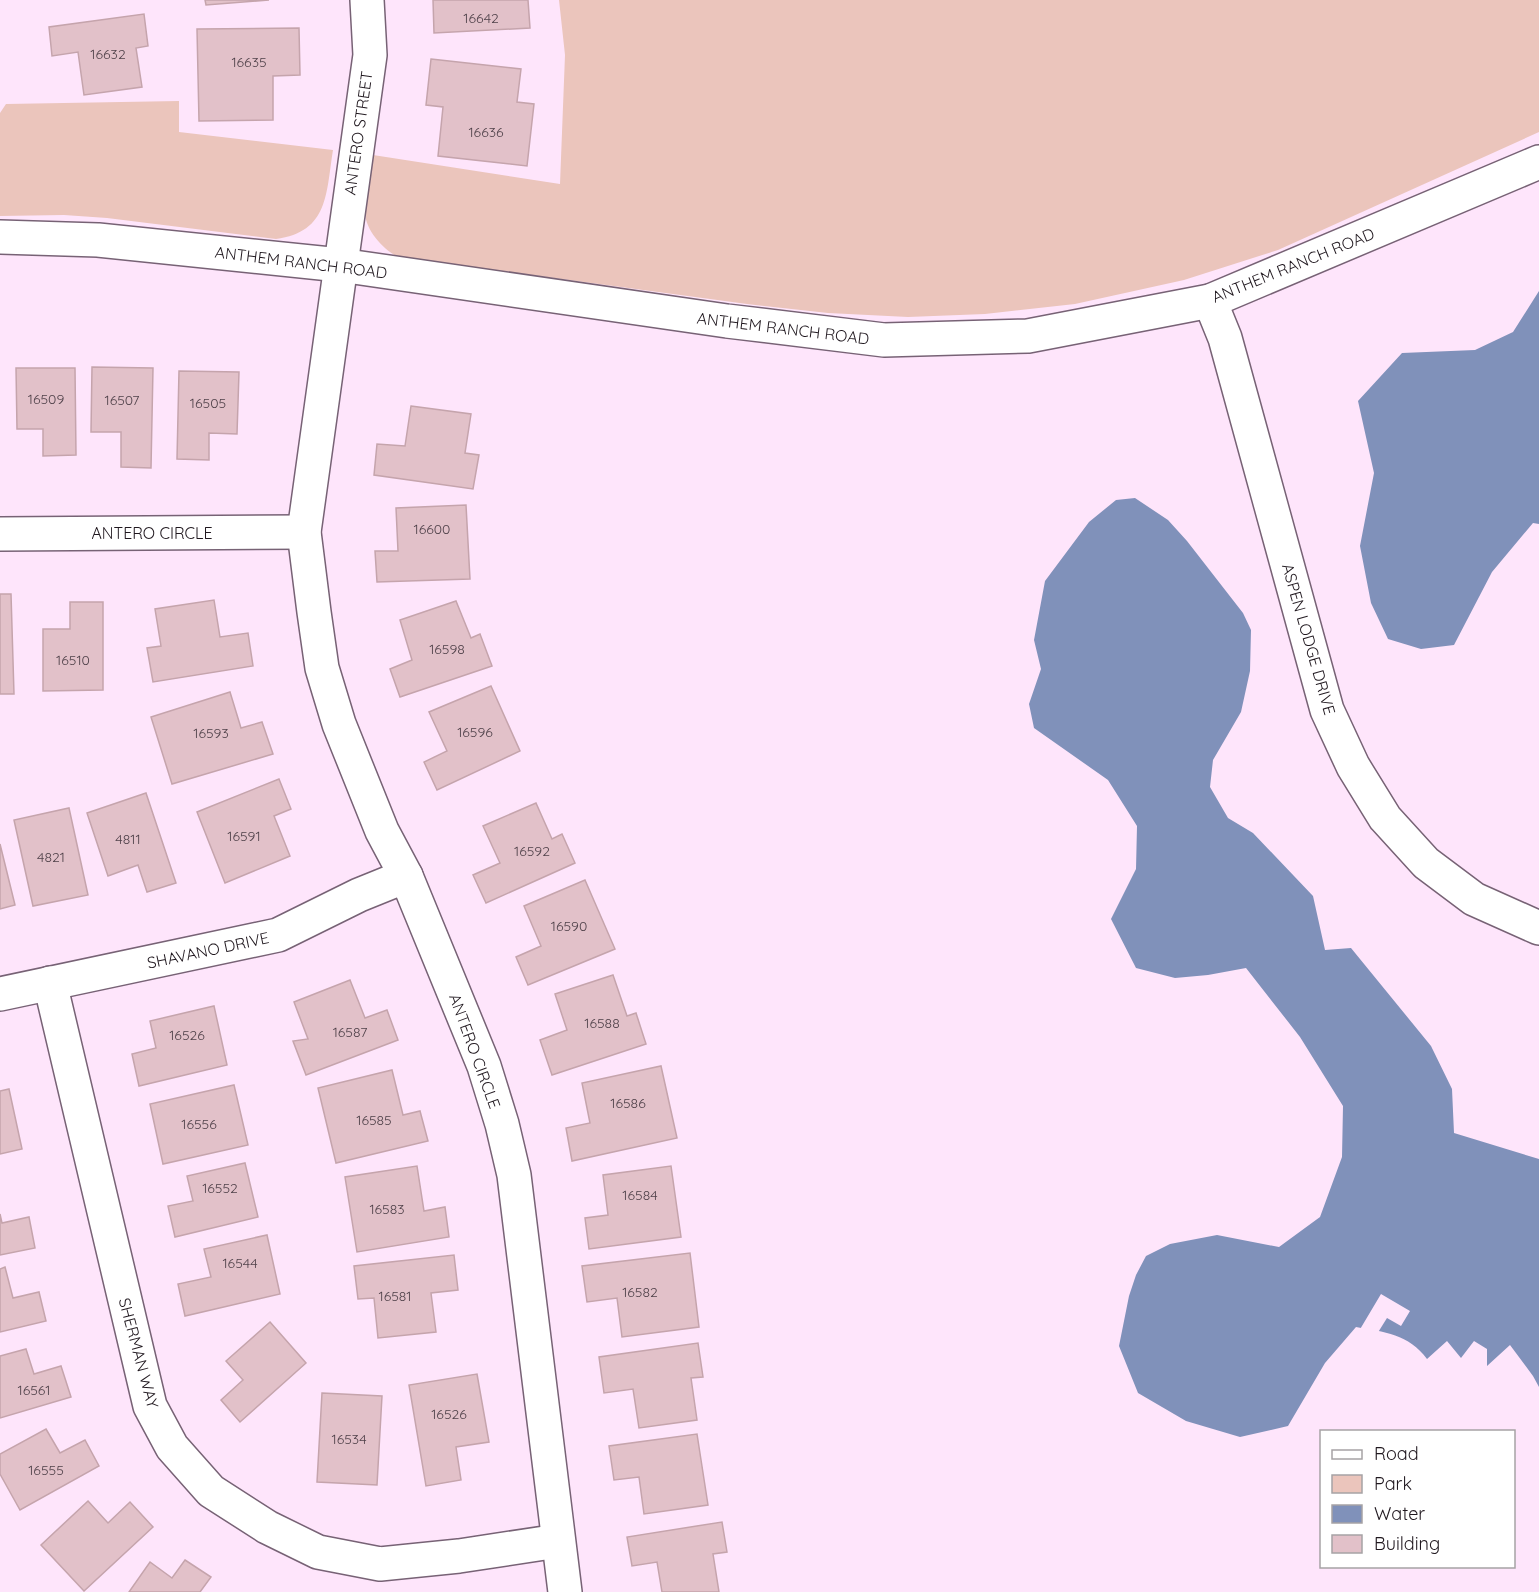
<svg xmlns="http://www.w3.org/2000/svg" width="1539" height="1592" font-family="Quicksand,sans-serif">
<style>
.green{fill:#ebc5bc}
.water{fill:#8091ba}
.pier{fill:#fee5fb}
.building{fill:#e2c1c9;stroke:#c5a4ac;stroke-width:1.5}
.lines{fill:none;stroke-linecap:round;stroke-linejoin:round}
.street-casing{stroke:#776275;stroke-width:36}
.secondary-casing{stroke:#776275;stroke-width:36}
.street{stroke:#fff;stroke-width:33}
.secondary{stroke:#fff;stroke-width:33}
.labels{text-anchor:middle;stroke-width:4.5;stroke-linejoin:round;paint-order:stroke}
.number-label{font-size:14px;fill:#50424a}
.street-label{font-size:16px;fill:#20181f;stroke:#fff}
</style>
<rect width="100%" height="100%" fill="#fee5fb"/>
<!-- green -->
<g class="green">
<path d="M 559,0 L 1539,0 L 1539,132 L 1278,250 L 1184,280 L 1075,304 L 985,314 L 908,317 L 828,313 L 747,304 L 398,257 C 383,249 366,231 365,213 C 364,198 371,171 373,155 L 560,184 L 565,55 Z"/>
<path d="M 179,101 L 179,132 L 333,150 C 326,193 329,232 276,239 L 107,218 L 64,215 L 0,216 L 0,113 L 6,104 Z"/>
</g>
<!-- water -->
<g class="water">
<path d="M 1539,291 L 1539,524 L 1533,523 L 1492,572 L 1454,645 L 1421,649 L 1388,639 L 1371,603 L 1360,546 L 1374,473 L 1358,401 L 1402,353 L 1475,350 L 1513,332 Z"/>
<path d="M 1135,498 L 1168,520 L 1187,541 L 1243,613 L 1251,630 L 1250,671 L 1241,712 L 1213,760 L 1210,787 L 1228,818 L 1253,833 L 1313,896 L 1325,950 L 1351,948 L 1431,1046 L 1452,1089 L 1454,1133 L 1539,1159 L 1539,1387 L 1533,1376 L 1510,1345 L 1487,1366 L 1487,1349 L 1474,1341 L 1461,1358 L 1447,1341 L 1427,1359 C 1409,1334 1384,1332 1356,1327 L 1325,1363 L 1288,1426 L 1240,1437 L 1186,1421 L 1138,1393 L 1119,1346 L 1129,1296 L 1136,1275 L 1146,1256 L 1170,1244 L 1217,1235 L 1279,1247 L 1320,1217 L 1342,1157 L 1343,1106 L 1300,1037 L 1246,968 L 1208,975 L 1175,978 L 1136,968 L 1111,919 L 1136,869 L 1137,826 L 1108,780 L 1034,728 L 1029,704 L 1041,669 L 1034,640 L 1045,581 L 1089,522 L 1116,500 Z"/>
</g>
<!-- pier -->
<path class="pier" d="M 1381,1294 L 1410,1311 L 1401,1326 L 1387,1318 L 1377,1334 L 1359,1331 Z"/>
<!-- building -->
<g class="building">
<path d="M 205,0 L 269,0 L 206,5 Z"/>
<path d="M 433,0 L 528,0 L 530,28 L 434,33 Z"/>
<path d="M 144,14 L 148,46 L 136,48 L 142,87 L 84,95 L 78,52 L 52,56 L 49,27 Z"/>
<path d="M 299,28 L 300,75 L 273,76 L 273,120 L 199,121 L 197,29 Z"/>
<path d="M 431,59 L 521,69 L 517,102 L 534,104 L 527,166 L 438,156 L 443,107 L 426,105 Z"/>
<path d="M 92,367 L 153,368 L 151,468 L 121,467 L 121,432 L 91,432 Z"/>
<path d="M 16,368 L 75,368 L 76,455 L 43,456 L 43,429 L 17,429 Z"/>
<path d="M 179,371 L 239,372 L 237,434 L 209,433 L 209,460 L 177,459 Z"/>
<path d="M 411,406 L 471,414 L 465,453 L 479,455 L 473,489 L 374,475 L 377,444 L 405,446 Z"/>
<path d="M 466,505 L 470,579 L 377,582 L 375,551 L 398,551 L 396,508 Z"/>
<path d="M 0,594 L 11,594 L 14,694 L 0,694 Z"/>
<path d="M 214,600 L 220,637 L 248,633 L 253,666 L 153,682 L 147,648 L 161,646 L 155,609 Z"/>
<path d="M 456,601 L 471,638 L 480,634 L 492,666 L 400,697 L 390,669 L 412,660 L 400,620 Z"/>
<path d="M 70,602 L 103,602 L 103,690 L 43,691 L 43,629 L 70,629 Z"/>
<path d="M 491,686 L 520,751 L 437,790 L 424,762 L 447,751 L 429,712 Z"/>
<path d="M 230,692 L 241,728 L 262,722 L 273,754 L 172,784 L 151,717 Z"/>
<path d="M 279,779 L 291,809 L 274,816 L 290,856 L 225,883 L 197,812 Z"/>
<path d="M 146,793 L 176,883 L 147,892 L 138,865 L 108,876 L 87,813 Z"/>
<path d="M 536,803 L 552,839 L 562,834 L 575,863 L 486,903 L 473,875 L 500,863 L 483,826 Z"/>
<path d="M 69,808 L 88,895 L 33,906 L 14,820 Z"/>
<path d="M 0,844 L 15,905 L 0,909 Z"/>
<path d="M 585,880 L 615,949 L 528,985 L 516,957 L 541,946 L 524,906 Z"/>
<path d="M 613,975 L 627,1016 L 636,1013 L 646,1044 L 552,1075 L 540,1040 L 567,1030 L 555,994 Z"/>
<path d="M 350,980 L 365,1018 L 387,1010 L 398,1040 L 306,1075 L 293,1041 L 308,1039 L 294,1002 Z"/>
<path d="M 214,1006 L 227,1065 L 139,1086 L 132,1054 L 156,1048 L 150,1021 Z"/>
<path d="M 661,1066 L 677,1138 L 572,1161 L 566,1128 L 590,1123 L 582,1083 Z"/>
<path d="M 392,1070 L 403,1115 L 420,1111 L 428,1141 L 336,1163 L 318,1088 Z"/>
<path d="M 234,1085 L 248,1145 L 163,1164 L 150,1104 Z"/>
<path d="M 9,1089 L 22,1149 L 0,1154 L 0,1091 Z"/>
<path d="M 245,1163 L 258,1217 L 175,1237 L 168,1206 L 193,1201 L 187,1176 Z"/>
<path d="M 417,1166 L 424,1211 L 445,1207 L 449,1237 L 357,1252 L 345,1177 Z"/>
<path d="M 671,1166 L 681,1237 L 589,1249 L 585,1218 L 608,1215 L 603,1175 Z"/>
<path d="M 0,1214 L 2,1223 L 29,1217 L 35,1248 L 0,1255 Z"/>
<path d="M 267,1235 L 280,1294 L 185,1316 L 178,1284 L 211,1277 L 204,1249 Z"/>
<path d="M 690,1253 L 699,1327 L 622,1337 L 617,1298 L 587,1302 L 582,1266 Z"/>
<path d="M 454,1255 L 458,1290 L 431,1293 L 436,1332 L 378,1338 L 374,1298 L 358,1299 L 354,1266 Z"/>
<path d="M 5,1267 L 13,1298 L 39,1292 L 46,1321 L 0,1332 L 0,1269 Z"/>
<path d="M 270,1322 L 306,1363 L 240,1422 L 221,1400 L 243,1380 L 226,1361 Z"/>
<path d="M 698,1343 L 703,1377 L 691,1378 L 697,1420 L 639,1428 L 633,1389 L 604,1393 L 599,1357 Z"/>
<path d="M 26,1349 L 34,1374 L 61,1366 L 71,1397 L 0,1418 L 0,1356 Z"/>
<path d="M 477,1374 L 489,1442 L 456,1447 L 461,1480 L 426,1486 L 409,1385 Z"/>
<path d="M 322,1393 L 382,1396 L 377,1485 L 317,1482 Z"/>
<path d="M 46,1429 L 60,1453 L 85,1440 L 99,1466 L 20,1510 L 0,1474 L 0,1454 Z"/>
<path d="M 697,1434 L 708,1505 L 644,1514 L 639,1477 L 614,1480 L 609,1446 Z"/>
<path d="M 88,1501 L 108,1523 L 130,1502 L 153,1527 L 84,1591 L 41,1545 Z"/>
<path d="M 722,1522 L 727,1552 L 713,1554 L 719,1592 L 662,1592 L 657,1562 L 632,1566 L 627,1537 Z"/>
<path d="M 185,1560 L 211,1577 L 200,1592 L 129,1592 L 150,1562 L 172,1578 Z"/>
</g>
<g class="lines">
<!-- street casing -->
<g class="street-casing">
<g id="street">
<path d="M 367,0 L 370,55 L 304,532 L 314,612 L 322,668 L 339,724 L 382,831 L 406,876 L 484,1066 L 502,1124 L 514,1175 L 565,1592"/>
<path d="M 1210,301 L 1225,338 L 1327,710 L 1353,766 L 1385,818 L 1426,863 L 1474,899 L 1539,928"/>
<path d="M 0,534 L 304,532"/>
<path d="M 50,983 L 150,1406 L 172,1447 L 211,1491 L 267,1527 L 318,1552 L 380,1564 L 459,1556 L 558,1541"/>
<path d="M 0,994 L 278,935 L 359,895 L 406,876"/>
</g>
</g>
<!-- secondary casing -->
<g class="secondary-casing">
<path id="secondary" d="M 0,237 L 98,240 L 340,265 L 727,321 L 884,340 L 1028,336 L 1210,301 L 1539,162"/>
</g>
<!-- street -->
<use href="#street" class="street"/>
<!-- secondary -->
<use href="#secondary" class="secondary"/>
</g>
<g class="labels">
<!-- number labels -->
<g class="number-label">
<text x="481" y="23">16642</text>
<text x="108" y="59">16632</text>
<text x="249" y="67">16635</text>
<text x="486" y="137">16636</text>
<text x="46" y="404">16509</text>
<text x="122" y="405">16507</text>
<text x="208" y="408">16505</text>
<text x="432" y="534">16600</text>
<text x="447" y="654">16598</text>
<text x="73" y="665">16510</text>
<text x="475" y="737">16596</text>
<text x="211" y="738">16593</text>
<text x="244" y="841">16591</text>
<text x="128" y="844">4811</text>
<text x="532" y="856">16592</text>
<text x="51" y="862">4821</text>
<text x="569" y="931">16590</text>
<text x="602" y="1028">16588</text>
<text x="350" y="1037">16587</text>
<text x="187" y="1040">16526</text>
<text x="628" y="1108">16586</text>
<text x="374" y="1125">16585</text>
<text x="199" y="1129">16556</text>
<text x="220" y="1193">16552</text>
<text x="640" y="1200">16584</text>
<text x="387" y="1214">16583</text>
<text x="240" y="1268">16544</text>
<text x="640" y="1297">16582</text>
<text x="395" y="1301">16581</text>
<text x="34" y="1395">16561</text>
<text x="449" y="1419">16526</text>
<text x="349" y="1444">16534</text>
<text x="46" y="1475">16555</text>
</g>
<!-- street labels -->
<g class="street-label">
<text transform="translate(358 133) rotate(-82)" y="6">ANTERO STREET</text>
<text transform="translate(301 262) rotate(7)" y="6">ANTHEM RANCH ROAD</text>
<text transform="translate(1293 265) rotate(-22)" y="6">ANTHEM RANCH ROAD</text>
<text transform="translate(783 328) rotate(7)" y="6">ANTHEM RANCH ROAD</text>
<text x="152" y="539">ANTERO CIRCLE</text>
<text transform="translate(1309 639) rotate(74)" y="6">ASPEN LODGE DRIVE</text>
<text transform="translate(208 950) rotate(-12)" y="6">SHAVANO DRIVE</text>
<text transform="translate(475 1051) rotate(70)" y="6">ANTERO CIRCLE</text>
<text transform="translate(139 1353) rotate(75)" y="6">SHERMAN WAY</text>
</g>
</g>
<!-- legend -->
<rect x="1320" y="1430" width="195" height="138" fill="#ffffff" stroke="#a6a3a5" stroke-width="1.5"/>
<rect x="1332" y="1450" width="30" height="9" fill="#ffffff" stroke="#a6a3a5" stroke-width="1.5"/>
<text x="1374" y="1460" font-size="18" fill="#20181f">Road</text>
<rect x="1332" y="1475" width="30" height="18" fill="#ebc5bc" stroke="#a6a3a5" stroke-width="1.5"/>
<text x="1374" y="1490" font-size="18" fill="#20181f">Park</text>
<rect x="1332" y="1505" width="30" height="18" fill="#8091ba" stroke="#a6a3a5" stroke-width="1.5"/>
<text x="1374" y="1520" font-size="18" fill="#20181f">Water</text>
<rect x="1332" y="1535" width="30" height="18" fill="#e2c1c9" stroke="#a6a3a5" stroke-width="1.5"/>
<text x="1374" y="1550" font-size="18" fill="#20181f">Building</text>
</svg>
